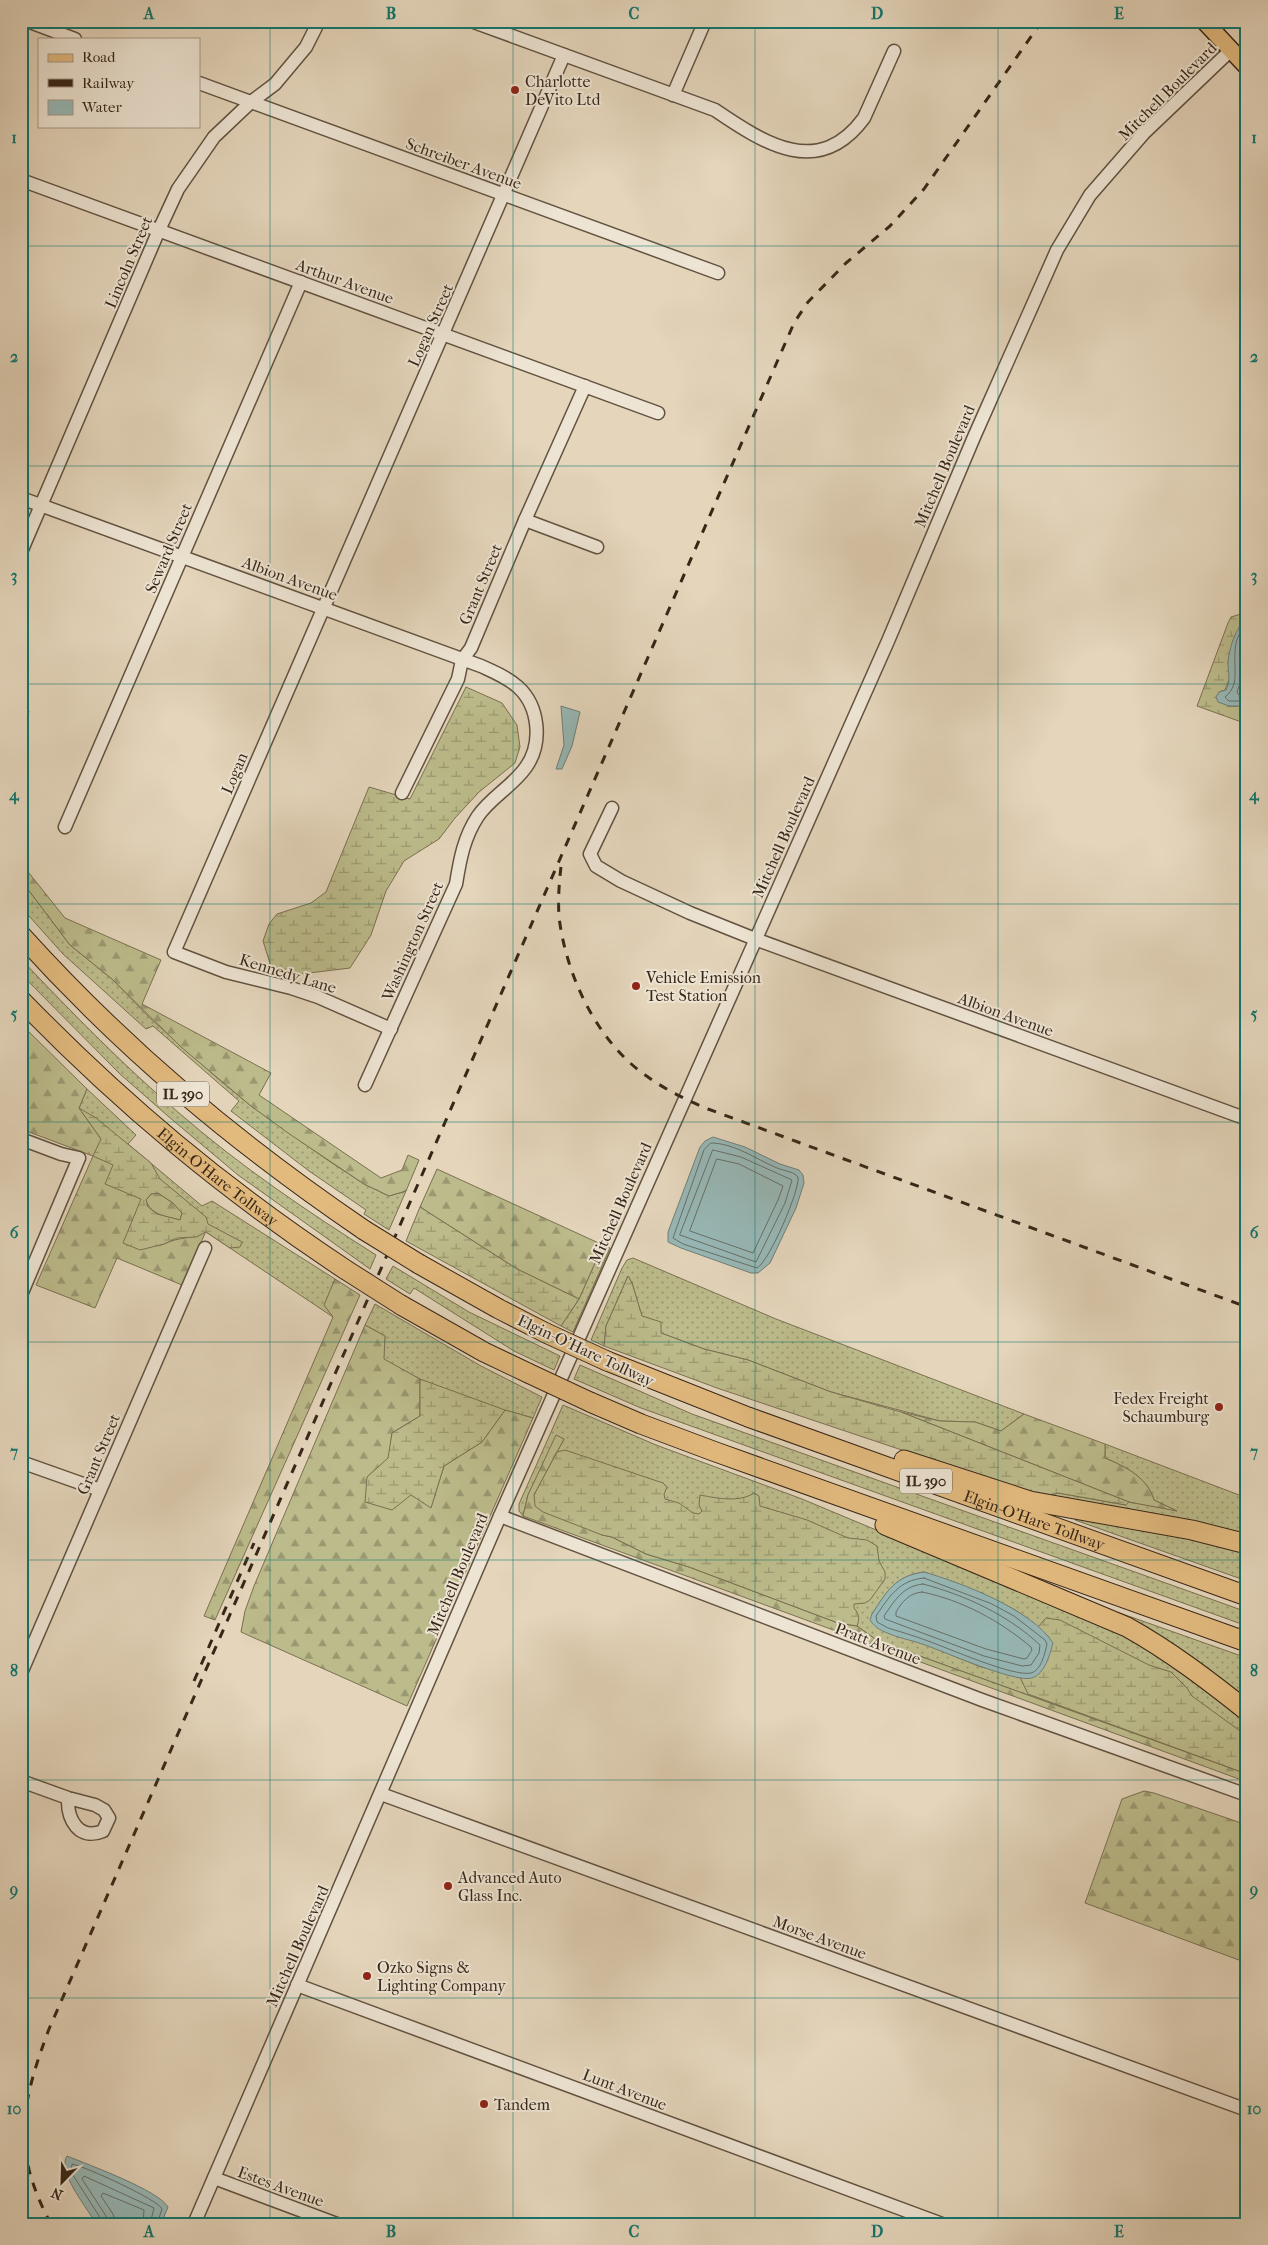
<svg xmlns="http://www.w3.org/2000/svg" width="1268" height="2245" font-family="'IM FELL French Canon',serif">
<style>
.grass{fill:url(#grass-dots);stroke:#7a7051;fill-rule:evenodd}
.forest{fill:url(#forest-firs);stroke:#7a7051}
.wetland{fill:url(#wetland-marsh);stroke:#7a7051;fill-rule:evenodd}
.water{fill:#97b8b7;stroke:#717e77}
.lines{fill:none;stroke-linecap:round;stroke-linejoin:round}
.shore{stroke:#676f67;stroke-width:1}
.stream{stroke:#717e77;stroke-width:3}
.minor-casing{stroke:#625240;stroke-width:15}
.major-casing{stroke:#372617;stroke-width:19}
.highway-casing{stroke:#372617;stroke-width:21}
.minor{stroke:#ede4d3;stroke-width:12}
.major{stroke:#e2ba7e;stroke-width:16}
.highway{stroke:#e2ba7e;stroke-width:19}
.rail{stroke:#372617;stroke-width:3;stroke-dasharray:9 9;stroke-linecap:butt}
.highway-bridge-casing{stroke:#372617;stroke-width:21;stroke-linecap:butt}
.highway-bridge{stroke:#e2ba7e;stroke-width:19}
.grid{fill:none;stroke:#0f766e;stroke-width:1;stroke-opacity:0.55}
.poi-dot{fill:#8f2418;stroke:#ede4d3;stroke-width:2}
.labels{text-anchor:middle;stroke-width:4;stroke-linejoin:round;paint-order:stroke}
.shield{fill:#ede4d3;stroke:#6e5f4f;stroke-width:1}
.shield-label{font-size:15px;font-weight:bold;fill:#372617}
.poi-label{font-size:16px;fill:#372617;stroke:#ede4d3;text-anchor:start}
.street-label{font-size:16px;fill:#372617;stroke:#ede4d3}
.neatline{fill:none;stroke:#0f766e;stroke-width:2}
.grid-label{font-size:16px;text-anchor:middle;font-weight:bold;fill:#0f766e}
</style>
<defs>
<pattern id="grass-dots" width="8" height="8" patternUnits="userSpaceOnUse" patternTransform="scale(1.25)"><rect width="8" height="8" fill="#bcbb8b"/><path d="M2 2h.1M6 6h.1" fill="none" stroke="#9a9871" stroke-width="1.8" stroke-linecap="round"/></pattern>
<pattern id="forest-firs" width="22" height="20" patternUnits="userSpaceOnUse" patternTransform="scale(1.25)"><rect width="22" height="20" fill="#bcbb8b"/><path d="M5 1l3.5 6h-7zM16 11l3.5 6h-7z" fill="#9a9871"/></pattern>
<pattern id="wetland-marsh" width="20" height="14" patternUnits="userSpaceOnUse" patternTransform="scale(1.25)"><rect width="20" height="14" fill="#bcbb8b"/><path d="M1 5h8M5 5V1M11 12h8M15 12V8" fill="none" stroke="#9a9871"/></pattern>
</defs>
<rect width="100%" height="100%" fill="#e4d5bb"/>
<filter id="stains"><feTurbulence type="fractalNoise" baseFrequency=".004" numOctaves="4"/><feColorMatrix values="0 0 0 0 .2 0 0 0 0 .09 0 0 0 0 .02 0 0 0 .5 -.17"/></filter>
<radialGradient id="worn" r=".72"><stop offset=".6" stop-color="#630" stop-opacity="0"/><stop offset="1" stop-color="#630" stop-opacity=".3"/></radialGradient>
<!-- grass -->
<g class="grass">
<path d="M 21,880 L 70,945 L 112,979 L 151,1019 L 216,1077 L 251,1106 L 326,1159 L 364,1184 L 389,1196 L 406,1191 L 389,1230 L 364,1214 L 366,1210 L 309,1171 L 231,1111 L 239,1101 L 153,1026 L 146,1029 L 63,954 L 21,907 Z"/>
<path d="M 21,959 C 72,1013 123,1065 179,1113 C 240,1166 308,1212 376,1255 L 370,1269 L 238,1175 L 169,1117 L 120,1074 L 21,974 Z"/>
<path d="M 87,1089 L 136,1135 L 128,1144 L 202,1206 L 212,1201 L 335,1279 L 332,1288 L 333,1317 L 206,1232 L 196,1237 L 79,1108 Z"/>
<path d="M 603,1245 L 610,1248 L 573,1332 L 561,1326 L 579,1299 Z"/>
<path d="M 633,1258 L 776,1319 L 1024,1414 L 1001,1431 L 975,1422 L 940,1421 L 831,1392 L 748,1360 L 704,1349 L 661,1333 L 642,1317 L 632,1283 L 628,1276 L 606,1326 L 604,1346 L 591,1340 L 622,1268 L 627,1260 Z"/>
<path d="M 393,1266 L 469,1312 L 560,1356 L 554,1370 L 514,1351 L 414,1288 L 410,1294 L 386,1279 Z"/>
<path d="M 375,1304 L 481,1366 L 542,1397 L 533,1418 L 505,1410 L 482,1442 L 444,1466 L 431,1508 L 367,1477 L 388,1458 L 392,1433 L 420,1416 L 419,1379 L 383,1359 L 385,1336 L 365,1325 Z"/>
<path d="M 580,1365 L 692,1414 L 1247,1612 L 1247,1626 L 641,1408 L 574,1379 Z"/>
<path d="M 563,1405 L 656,1445 L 802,1499 L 1106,1626 C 1158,1651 1202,1685 1247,1721 L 1247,1774 L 878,1641 L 857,1626 L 838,1623 L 689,1567 L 646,1554 L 612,1537 L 602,1535 L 534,1495 L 564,1439 L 557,1436 L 528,1495 L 523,1516 L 519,1511 L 519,1504 ZM 924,1572 L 994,1599 L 1017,1611 L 1049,1637 L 1030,1678 L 981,1667 L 927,1645 L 886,1632 L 872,1614 C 887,1592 895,1576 924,1572 Z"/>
<path d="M 1105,1444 L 1247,1498 L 1247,1537 L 1048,1496 L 1058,1493 L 1126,1505 L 1129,1502 L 1175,1510 L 1154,1500 C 1147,1477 1126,1467 1105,1458 Z"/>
<path d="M 1076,1516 L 1186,1537 L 1247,1552 L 1247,1581 L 1075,1520 Z"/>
<path d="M 1117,1612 L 1247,1658 L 1247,1701 L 1116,1614 Z"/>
</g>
<!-- forest -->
<g class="forest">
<path d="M 21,709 L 29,711 L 21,750 Z"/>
<path d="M 21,863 L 65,918 L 161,960 L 142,1004 L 271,1073 L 259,1095 L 381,1178 L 402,1170 L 408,1155 L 419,1160 L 406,1191 L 389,1196 L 364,1184 L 288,1133 L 251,1106 L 181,1047 L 112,979 L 70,945 L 21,880 Z"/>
<path d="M 21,1024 L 87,1089 L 79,1108 L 101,1139 L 113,1165 L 141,1199 L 164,1244 C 180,1236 191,1240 206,1231 L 182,1285 L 117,1258 L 95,1308 L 36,1285 L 93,1156 L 21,1129 Z"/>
<path d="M 437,1169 L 603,1245 L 579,1299 L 517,1269 L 420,1207 Z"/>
<path d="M 158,1193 L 173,1203 L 182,1213 L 180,1220 C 168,1217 150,1215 146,1200 L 151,1194 Z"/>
<path d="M 335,1279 L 360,1295 L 215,1620 L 204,1616 L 333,1317 L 324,1305 Z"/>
<path d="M 365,1325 L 385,1336 L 384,1359 L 420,1379 L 420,1416 L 392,1433 L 389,1458 L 367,1477 L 411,1494 L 431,1507 L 444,1466 L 482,1442 L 505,1410 L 533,1418 L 407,1706 L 241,1632 L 245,1611 L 254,1586 Z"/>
<path d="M 901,1412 L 940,1421 L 975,1422 L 1001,1431 L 1024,1414 L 1105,1444 L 1105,1458 C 1126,1467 1147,1477 1154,1500 L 1177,1511 L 1129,1502 Z"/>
<path d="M 556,1435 L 564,1439 L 534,1495 L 602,1535 L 612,1537 L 646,1554 L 689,1567 L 838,1623 L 857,1626 L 878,1641 L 1247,1774 L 1247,1782 L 523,1516 L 528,1495 Z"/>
<path d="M 1144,1791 L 1154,1793 L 1247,1825 L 1247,1963 L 1085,1903 L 1122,1799 Z"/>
</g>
<!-- wetland -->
<g class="wetland">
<path d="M 1247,612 L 1247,622 L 1241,624 L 1228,662 L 1230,677 L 1225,690 L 1219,692 L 1228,706 L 1247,706 L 1247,724 L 1197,706 L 1228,623 L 1231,617 Z"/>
<path d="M 466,687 L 502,703 L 517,725 L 520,747 L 515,763 L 479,792 L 455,818 L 439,839 L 404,861 L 386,891 L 371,935 L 350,968 L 284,976 L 273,973 L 263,941 L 269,924 L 277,914 L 311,903 L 326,892 L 369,787 L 410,799 Z"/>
<path d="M 79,1108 L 96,1118 L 151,1163 L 160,1179 L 206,1217 L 208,1224 L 242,1242 L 240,1247 L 230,1248 L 206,1232 L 196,1237 L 177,1238 L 164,1244 L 140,1250 L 123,1243 L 141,1199 L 105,1184 L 113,1165 L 93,1156 L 101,1139 ZM 158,1193 L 173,1203 L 182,1213 L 180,1220 L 157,1214 L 148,1207 L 146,1200 L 151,1194 Z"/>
<path d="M 420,1207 L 517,1269 L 579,1299 L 561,1326 L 406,1241 Z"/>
<path d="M 628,1276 L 632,1283 L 642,1316 L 661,1322 L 661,1333 L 704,1349 L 748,1360 L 831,1392 L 901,1412 L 1129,1502 L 1126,1505 L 1058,1493 L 1048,1496 L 997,1482 L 717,1388 L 604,1346 L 606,1326 Z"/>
<path d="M 420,1379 L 505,1410 L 482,1442 L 444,1466 L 431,1508 L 411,1495 L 392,1510 L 365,1502 L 367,1477 L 388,1458 L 392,1433 L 420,1416 Z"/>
<path d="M 565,1450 L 663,1483 L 667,1487 L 664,1494 L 665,1499 L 679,1503 L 693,1513 L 699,1514 L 702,1511 L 699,1505 L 700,1495 C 716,1498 739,1503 754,1493 L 759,1496 L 760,1506 L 807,1520 L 848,1538 L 867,1540 L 877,1546 L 879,1561 L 885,1572 L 885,1579 L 870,1600 L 865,1603 L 854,1604 L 854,1608 C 859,1614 860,1618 857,1626 L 838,1623 L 689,1567 L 646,1554 L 612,1537 L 602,1535 L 543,1512 L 535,1506 L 534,1495 L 557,1452 Z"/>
<path d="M 1046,1618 L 1060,1620 L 1149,1665 L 1171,1672 L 1187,1688 L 1192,1696 L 1247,1736 L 1247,1774 L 1028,1694 L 1020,1677 L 1030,1678 L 1049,1637 L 1037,1628 Z"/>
</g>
<!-- water -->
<g class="water">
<path d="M 1247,622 L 1247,706 L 1229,706 L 1218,702 L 1216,697 L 1219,692 L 1226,690 C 1231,680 1228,673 1228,662 C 1229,649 1234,635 1241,624 Z"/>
<path d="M 561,706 L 580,712 L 572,746 L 562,769 L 556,769 L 564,745 Z"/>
<path d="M 713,1137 L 745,1147 L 780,1164 L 799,1170 L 803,1175 L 804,1183 L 796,1208 L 770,1263 L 758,1273 L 751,1273 L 681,1248 L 668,1242 L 668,1232 L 700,1147 L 705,1141 Z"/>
<path d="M 924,1572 C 962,1583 1031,1609 1053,1643 C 1050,1654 1045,1674 1032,1678 C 1015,1683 945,1652 925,1645 C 912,1640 897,1638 885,1632 C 878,1629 874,1626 870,1620 L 872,1614 C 887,1591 895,1576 924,1572 Z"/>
<path d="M 67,2156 C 89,2165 158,2190 168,2207 L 161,2224 L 99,2224 L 93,2219 C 85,2205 57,2171 67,2156 Z"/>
</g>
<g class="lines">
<!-- shore -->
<g class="shore">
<path d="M 1247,627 C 1228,636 1238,669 1234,684 C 1232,690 1229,694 1225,697 L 1229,701 L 1247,701"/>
<path d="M 1247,635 C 1237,654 1245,674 1237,692 L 1239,695 L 1247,695"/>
<path d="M 711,1143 C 734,1143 756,1159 777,1168 C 784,1171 793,1171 798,1177 C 800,1190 769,1262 757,1268 L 683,1244 L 673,1238 L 704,1150 Z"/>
<path d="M 713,1150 L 741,1157 L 792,1180 L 785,1203 L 756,1262 L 680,1235 Z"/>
<path d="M 717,1159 L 739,1164 L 783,1186 L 778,1200 L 753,1253 L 690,1231 Z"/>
<path d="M 924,1578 L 992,1604 L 1014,1616 L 1045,1640 L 1047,1644 C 1045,1653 1041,1671 1031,1673 C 1013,1677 948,1648 928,1641 C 915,1636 901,1632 888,1628 L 877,1622 L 876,1616 C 889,1597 899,1580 924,1578 Z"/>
<path d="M 923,1584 C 965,1595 1008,1615 1040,1645 L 1039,1653 L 1031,1665 L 1022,1666 L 984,1656 L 885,1619 L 884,1616 C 895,1600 903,1586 923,1584 Z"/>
<path d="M 922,1592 C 962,1600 1000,1621 1031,1647 L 1032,1650 L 1027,1658 L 1024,1659 L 986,1649 L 896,1616 L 896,1612 C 902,1602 909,1593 922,1592 Z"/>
<path d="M 102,2224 L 101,2219 L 71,2172 L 72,2164 C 84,2166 159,2200 162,2209 L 157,2224"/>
<path d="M 108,2224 L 106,2216 L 82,2179 L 84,2176 L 154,2208 L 150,2224"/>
<path d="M 116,2224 L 113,2214 L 101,2196 L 103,2193 L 144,2210 L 143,2224"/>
</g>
<!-- stream -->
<path class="stream" d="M 1170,21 L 1176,23 L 1179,21"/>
<!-- minor casing -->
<g class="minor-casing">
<g id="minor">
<path d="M 27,21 L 75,39"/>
<path d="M 471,21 L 715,110 C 765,144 819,179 864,118 L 894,51"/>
<path d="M 199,83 L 718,273"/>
<path d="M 673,95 L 705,21"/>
<path d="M 21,180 L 658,413"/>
<path d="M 21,498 L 481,666 C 494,672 507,677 518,687 C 539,706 543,743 526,767 C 513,786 491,797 478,816 C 464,837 460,859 456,884 L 365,1085"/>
<path d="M 525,520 L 597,547"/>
<path d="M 21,552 L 159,230 L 178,189 L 214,137 L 251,102 L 275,84 L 306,47 L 319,21"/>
<path d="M 402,793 L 458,679 L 462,660 L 471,648 L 525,520 L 585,386"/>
<path d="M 612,808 L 590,854 L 596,866 L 621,881 L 690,913 L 755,939 L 1247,1119"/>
<path d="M 65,827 L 301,282"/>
<path d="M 391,1029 L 318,997 L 291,988 L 226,972 L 174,952 L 564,55"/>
<path d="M 21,1139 L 61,1154 L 79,1158 L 21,1295"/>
<path d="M 21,1462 L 100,1490"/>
<path d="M 500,1516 L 982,1700 L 1247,1795"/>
<path d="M 21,1673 L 205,1248"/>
<path d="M 21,1781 L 68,1798 L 95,1805 L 104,1810 L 109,1818 L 103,1831 C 79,1841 67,1820 68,1798"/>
<path d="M 381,1794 L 1247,2110"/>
<path d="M 297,1985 L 942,2224"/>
<path d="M 214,2178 L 337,2224"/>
<path d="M 194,2224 L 500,1516 L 888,641 L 974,437 L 1057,250 L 1090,195 L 1144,133 L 1231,50"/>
</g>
</g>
<!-- major casing -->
<g class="major-casing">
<path id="major" d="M 1204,21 L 1247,67"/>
</g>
<!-- highway casing -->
<g class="highway-casing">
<g id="highway">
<path d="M 21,935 C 125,1050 236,1143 364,1230"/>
<path id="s1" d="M 21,1000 C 122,1104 225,1190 346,1270"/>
<path d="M 419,1264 L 499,1309 L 546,1333"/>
<path d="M 401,1305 L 484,1352 L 528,1373"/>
<path id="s2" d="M 607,1361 L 748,1417 L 1247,1596"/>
<path d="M 590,1402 L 641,1424 L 713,1451 L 1247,1642"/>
<path d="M 904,1460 L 1030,1501 L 1192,1530 L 1247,1544"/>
<path d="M 885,1525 L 1127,1627 C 1170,1651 1208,1680 1247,1711"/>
</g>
</g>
<!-- minor -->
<use href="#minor" class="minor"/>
<!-- major -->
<use href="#major" class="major"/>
<!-- highway -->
<use href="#highway" class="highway"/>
<!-- rail -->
<g class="rail">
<path d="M 561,867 C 559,883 558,900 559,917 C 566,974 595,1037 641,1072 C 662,1088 684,1099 708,1109 L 1247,1307"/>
<path d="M 194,1681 L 254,1543"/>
<path d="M 51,2224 C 11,2150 21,2104 49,2029 L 794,323 L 808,302 L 846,263 L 890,226 L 924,189 L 1042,21"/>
</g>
<!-- highway-bridge casing -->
<g class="highway-bridge-casing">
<g id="highway-bridge">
<path d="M 364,1230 L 419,1264"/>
<path d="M 346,1270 L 401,1305"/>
<path d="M 546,1333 L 607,1361"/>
<path d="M 528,1373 L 590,1402"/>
</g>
</g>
<!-- highway-bridge -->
<use href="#highway-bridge" class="highway-bridge"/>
</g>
<!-- grid -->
<path class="grid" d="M 270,21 L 270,2224M 513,21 L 513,2224M 755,21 L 755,2224M 998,21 L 998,2224M 21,246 L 1247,246M 21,466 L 1247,466M 21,684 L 1247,684M 21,904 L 1247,904M 21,1122 L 1247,1122M 21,1342 L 1247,1342M 21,1560 L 1247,1560M 21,1780 L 1247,1780M 21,1998 L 1247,1998"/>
<!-- markers -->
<g class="poi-dot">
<circle cx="515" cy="90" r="5"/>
<circle cx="636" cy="986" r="5"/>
<circle cx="1219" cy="1407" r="5"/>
<circle cx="448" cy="1886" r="5"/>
<circle cx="367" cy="1976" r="5"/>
<circle cx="484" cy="2104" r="5"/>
</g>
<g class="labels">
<!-- shield labels -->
<g class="shield">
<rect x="157" y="1081.5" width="52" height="25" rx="4"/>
<rect x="900" y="1468.5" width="52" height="25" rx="4"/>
</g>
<g class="shield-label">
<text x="183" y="1099">IL 390</text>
<text x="926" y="1486">IL 390</text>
</g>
<!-- poi labels -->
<g class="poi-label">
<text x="525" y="87">Charlotte<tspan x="525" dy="18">DeVito Ltd</tspan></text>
<text x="646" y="983">Vehicle Emission<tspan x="646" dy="18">Test Station</tspan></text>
<text x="1209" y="1404" text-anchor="end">Fedex Freight<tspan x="1209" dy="18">Schaumburg</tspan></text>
<text x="458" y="1883">Advanced Auto<tspan x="458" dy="18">Glass Inc.</tspan></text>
<text x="377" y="1973">Ozko Signs &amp;<tspan x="377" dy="18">Lighting Company</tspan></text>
<text x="494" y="2110">Tandem</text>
</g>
<!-- street labels -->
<g class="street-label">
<text transform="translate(1167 91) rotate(-45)" y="6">Mitchell Boulevard</text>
<text transform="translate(464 163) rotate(20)" y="6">Schreiber Avenue</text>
<text transform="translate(128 262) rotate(-67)" y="6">Lincoln Street</text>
<text transform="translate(345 281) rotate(20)" y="6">Arthur Avenue</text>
<text transform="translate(430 325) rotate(-66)" y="6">Logan Street</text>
<text transform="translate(944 466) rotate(-67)" y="6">Mitchell Boulevard</text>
<text transform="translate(168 548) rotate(-67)" y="6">Seward Street</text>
<text transform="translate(290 578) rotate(20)" y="6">Albion Avenue</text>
<text transform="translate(480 584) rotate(-67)" y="6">Grant Street</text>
<text transform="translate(234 773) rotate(-67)" y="6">Logan</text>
<text transform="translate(783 837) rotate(-66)" y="6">Mitchell Boulevard</text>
<text transform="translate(412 941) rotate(-66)" y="6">Washington Street</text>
<text transform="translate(288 973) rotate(17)" y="6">Kennedy Lane</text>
<text transform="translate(1006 1014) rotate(20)" y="6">Albion Avenue</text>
<text dy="6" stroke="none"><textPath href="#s1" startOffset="265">Elgin-O'Hare Tollway</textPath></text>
<text transform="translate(620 1203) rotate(-66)" y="6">Mitchell Boulevard</text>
<text transform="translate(586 1350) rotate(25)" y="6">Elgin-O'Hare Tollway</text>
<text transform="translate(98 1454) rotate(-67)" y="6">Grant Street</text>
<text dy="6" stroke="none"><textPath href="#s2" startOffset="456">Elgin-O'Hare Tollway</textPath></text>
<text transform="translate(457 1574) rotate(-67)" y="6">Mitchell Boulevard</text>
<text transform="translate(878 1643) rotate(21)" y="6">Pratt Avenue</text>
<text transform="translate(820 1937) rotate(20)" y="6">Morse Avenue</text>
<text transform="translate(297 1946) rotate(-66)" y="6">Mitchell Boulevard</text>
<text transform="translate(625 2089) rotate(21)" y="6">Lunt Avenue</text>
<text transform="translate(281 2186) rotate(20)" y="6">Estes Avenue</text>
</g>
</g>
<!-- margin -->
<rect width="1268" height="2245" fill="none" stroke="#e4d5bb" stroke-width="55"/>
<!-- legend -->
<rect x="38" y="38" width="162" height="90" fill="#ede4d3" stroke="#a49888"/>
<rect x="48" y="54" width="25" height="8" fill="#e2ba7e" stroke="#a49888"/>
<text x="82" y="62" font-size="15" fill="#372617">Road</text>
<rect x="48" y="79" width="25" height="8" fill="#372617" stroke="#a49888"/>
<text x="82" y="88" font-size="15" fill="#372617">Railway</text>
<rect x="48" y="100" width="25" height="15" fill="#97b8b7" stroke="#a49888"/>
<text x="82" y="112" font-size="15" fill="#372617">Water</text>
<!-- north arrow -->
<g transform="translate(62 2182) rotate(203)" stroke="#ede4d3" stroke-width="4" paint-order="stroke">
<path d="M0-4L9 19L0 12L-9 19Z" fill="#372617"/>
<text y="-8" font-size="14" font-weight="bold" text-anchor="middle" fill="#372617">N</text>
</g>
<rect x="28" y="28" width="1212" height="2190" class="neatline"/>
<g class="grid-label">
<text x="149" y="19">A</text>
<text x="391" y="19">B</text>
<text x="634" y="19">C</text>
<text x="877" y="19">D</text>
<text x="1119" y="19">E</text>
<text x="14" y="143">1</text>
<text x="1254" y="143">1</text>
<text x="14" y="362">2</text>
<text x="1254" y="362">2</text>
<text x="14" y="581">3</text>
<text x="1254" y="581">3</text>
<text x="14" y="800">4</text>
<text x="1254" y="800">4</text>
<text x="14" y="1019">5</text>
<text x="1254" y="1019">5</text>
<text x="14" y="1238">6</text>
<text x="1254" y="1238">6</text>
<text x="14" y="1457">7</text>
<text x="1254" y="1457">7</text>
<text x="14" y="1676">8</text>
<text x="1254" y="1676">8</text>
<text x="14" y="1895">9</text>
<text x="1254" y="1895">9</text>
<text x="14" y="2114">10</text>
<text x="1254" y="2114">10</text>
<text x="149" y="2237">A</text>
<text x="391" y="2237">B</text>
<text x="634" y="2237">C</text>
<text x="877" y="2237">D</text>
<text x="1119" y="2237">E</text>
</g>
<rect width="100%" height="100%" filter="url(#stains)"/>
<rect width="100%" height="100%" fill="url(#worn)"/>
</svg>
